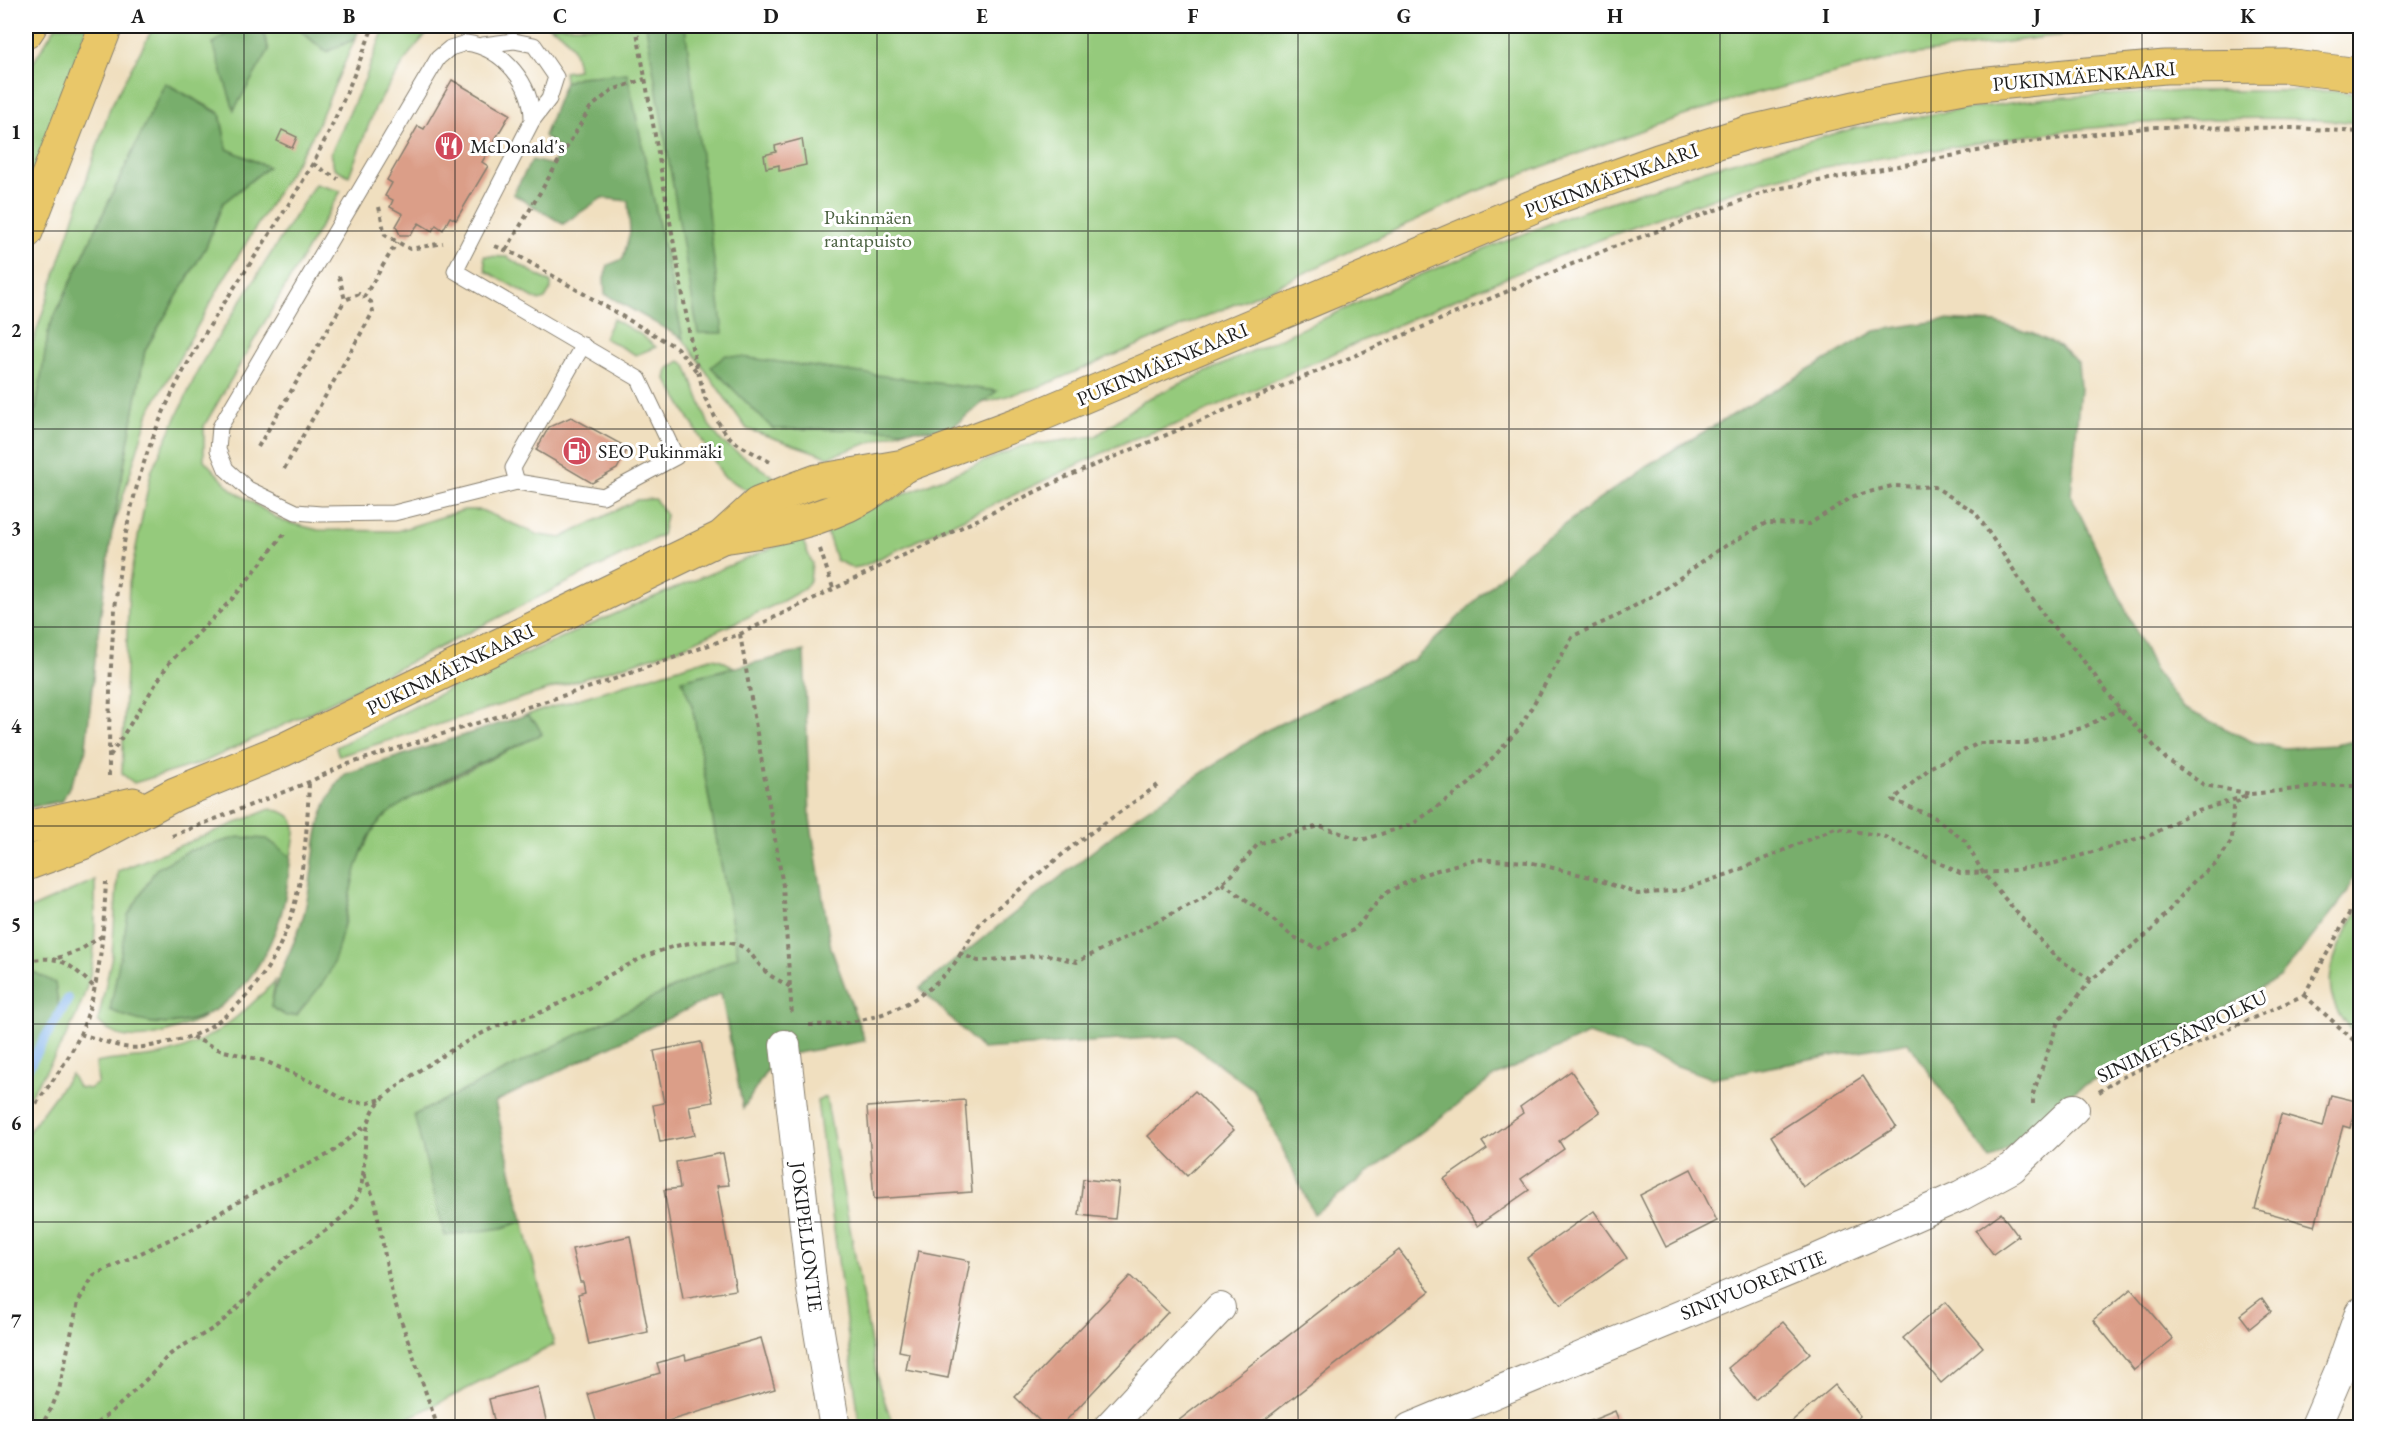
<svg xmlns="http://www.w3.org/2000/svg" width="2386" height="1453" font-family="'EB Garamond',serif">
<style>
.green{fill:#95ca7c;stroke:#58734c;stroke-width:1.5}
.forest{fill:#78ae6c;stroke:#4a6544;stroke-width:1.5}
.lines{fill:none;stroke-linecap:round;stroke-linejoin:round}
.stream{stroke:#7fb2ec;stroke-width:10}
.building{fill:#db9e88}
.lane-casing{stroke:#867e6e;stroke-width:17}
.street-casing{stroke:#867e6e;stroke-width:32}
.primary-casing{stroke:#867e6e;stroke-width:35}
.highway-casing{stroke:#867e6e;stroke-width:35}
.path{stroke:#867e6e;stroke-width:4;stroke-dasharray:4.5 4.5;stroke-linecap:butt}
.lane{stroke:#fff;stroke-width:15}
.street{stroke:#fff;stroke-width:30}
.primary{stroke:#e9c769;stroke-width:33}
.highway{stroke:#e9c769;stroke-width:33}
.grid{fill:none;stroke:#1c1c1c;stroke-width:1.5;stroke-opacity:0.55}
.labels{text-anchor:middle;stroke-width:6;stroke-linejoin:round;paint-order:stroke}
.street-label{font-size:20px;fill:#1c1c1c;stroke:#fff}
.poi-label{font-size:20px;fill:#1c1c1c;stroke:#fff;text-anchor:start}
.park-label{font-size:20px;fill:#4c6242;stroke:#fff}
.neatline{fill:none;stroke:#1c1c1c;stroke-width:2}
.grid-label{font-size:20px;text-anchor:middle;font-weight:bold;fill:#1c1c1c}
</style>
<rect width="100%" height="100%" fill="#fff"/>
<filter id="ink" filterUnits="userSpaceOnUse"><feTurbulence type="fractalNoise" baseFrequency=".0167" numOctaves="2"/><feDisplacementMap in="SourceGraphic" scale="12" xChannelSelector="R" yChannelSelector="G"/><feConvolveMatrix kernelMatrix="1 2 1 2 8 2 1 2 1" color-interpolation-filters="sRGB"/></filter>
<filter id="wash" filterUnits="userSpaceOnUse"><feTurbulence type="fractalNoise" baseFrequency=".008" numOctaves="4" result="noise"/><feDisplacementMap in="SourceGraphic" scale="24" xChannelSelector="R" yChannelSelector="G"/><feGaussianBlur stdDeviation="1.35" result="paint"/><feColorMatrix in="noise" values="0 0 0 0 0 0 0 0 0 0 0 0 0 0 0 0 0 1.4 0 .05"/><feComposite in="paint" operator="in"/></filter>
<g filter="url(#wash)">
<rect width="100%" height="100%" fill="#f0dfbf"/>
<!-- green -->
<g class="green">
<path d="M 56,26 L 88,26 L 26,192 L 26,74 Z"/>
<path d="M 154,26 L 236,26 L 213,44 L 269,50 L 261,26 L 295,26 L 326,52 L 355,39 L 313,135 L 227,274 L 149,412 L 112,532 L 145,350 L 206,247 L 223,203 L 268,167 L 227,149 L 220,113 L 165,83 L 49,328 L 36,409 L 26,417 L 26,384 L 32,345 L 110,108 Z"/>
<path d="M 385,26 L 433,26 L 410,53 L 376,106 L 349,176 L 334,168 L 331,153 L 365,79 Z"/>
<path d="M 548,26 L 2171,26 L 2044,37 L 1903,56 L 1729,101 L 1647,128 L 1477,191 L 1275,287 L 1042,386 L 982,403 L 829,457 L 747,429 L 683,339 L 627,74 L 579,77 L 565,82 L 564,72 L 578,70 C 576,49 568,34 548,26 Z"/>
<path d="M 2221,26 L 2360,26 L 2360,29 Z"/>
<path d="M 2186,91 L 2336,91 L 2360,94 L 2360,123 C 2214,109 2067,128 1922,152 C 1868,160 1804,168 1752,185 C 1556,249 1368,338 1180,423 L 1130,440 L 863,566 L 853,568 L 836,560 L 825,526 L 1022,446 L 1096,436 L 1145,400 L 1415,277 L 1569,216 L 1707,169 L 1855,128 L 1952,111 L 2047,98 Z"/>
<path d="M 315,184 L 341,191 L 204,426 L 204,460 L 232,490 L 282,521 L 318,530 L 397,531 L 464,510 L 481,510 L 539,535 L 561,538 L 637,500 L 655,499 L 666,515 L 662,535 L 303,716 L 204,762 L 134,783 L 122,774 L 129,583 L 151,472 L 201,364 Z"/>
<path d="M 484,256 L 507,257 L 551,283 L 551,289 L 545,299 L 539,301 L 486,271 Z"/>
<path d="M 613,319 L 640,334 L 656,347 L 636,355 L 604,338 Z"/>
<path d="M 680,361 L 686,365 L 709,425 L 722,442 L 778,480 L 753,494 L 723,476 L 666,379 L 668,369 Z"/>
<path d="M 801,536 L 812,563 L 810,581 L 804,589 L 781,602 L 680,648 L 339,756 L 336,747 L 468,679 L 649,599 Z"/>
<path d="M 711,658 L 719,659 L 734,667 L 682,680 L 692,706 L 738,956 L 414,1115 L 502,1228 L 523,1221 L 554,1345 L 391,1427 L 26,1428 L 26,1135 L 71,1074 L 78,1087 L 89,1089 L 98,1083 L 96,1063 C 120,1057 145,1060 169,1053 C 213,1041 244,1013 275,981 L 271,1007 L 329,972 L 345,921 L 355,867 L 375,826 L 397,805 L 542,734 L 536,723 L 526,715 Z"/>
<path d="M 270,809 C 304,814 295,831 291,857 L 267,839 L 166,1024 L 205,1017 C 174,1031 125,1053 98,1021 L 112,955 L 118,871 Z"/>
<path d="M 95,880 C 95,906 96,934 93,959 C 85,1012 55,1058 26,1101 L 26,1064 L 37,1041 L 36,973 L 26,973 L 26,911 Z"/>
<path d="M 2360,908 L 2360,1038 C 2311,996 2331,954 2360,908 Z"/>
<path d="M 826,1097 L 878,1382 L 891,1419 L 897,1427 L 860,1427 L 817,1101 Z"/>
</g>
<!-- forest -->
<g class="forest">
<path d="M 236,26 L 261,26 L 269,50 L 234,110 L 213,44 Z"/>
<path d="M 295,26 L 361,26 L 355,39 L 326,52 Z"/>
<path d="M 646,26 L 685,26 L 723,333 L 698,333 Z"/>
<path d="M 627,73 L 683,339 L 605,294 L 604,278 L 608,265 L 623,259 L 630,232 L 628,201 L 602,198 L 563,224 L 513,194 L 532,160 L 552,165 L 561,150 L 544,136 L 565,82 L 579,77 Z"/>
<path d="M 165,83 L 220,114 L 227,149 L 268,167 L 223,203 L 206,247 L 145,350 L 112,532 L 97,642 L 85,755 L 62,801 L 26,808 L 26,417 L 36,409 L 49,328 Z"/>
<path d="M 1943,320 L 1996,323 L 2031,333 L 2059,346 L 2078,363 L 2080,388 L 2071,495 L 2155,671 L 2183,708 L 2253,742 L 2284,748 L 2335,745 L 2360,740 L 2360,856 L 2348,892 L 2280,978 L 2071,1093 L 2031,1132 L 1990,1160 L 1908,1042 L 1711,1078 L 1588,1034 L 1495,1076 L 1314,1214 L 1254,1090 L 1180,1036 L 982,1049 L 920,988 L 1137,816 L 1265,731 L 1415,659 L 1526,552 L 1646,466 L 1875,331 Z"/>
<path d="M 726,355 L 997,391 L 949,430 L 773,429 L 711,367 Z"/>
<path d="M 804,651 L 810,819 L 831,948 L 865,1041 L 775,1057 L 743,1109 L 721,993 L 495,1102 L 523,1221 L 502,1228 L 445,1236 L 414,1115 L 738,956 L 692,706 L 682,680 Z"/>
<path d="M 526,715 L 536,723 L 542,734 C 504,753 396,796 375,827 C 346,870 350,924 330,971 C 323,986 307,1001 297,1015 L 286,1016 L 271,1007 C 276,975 294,948 303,917 C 318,867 308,815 345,774 Z"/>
<path d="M 239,837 L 267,839 L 291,857 C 288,878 286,901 279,921 C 251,1000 193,1049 110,1010 L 128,915 L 156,869 L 188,851 Z"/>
<path d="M 26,973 L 36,973 L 55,983 L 59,1009 L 26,1064 Z"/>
</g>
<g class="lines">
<!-- stream -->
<path class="stream" d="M 26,1071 L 68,999"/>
</g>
<g id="blocks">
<!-- building -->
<g class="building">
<path d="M 452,80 L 510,114 L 482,162 L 488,166 L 456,220 L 450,217 L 443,230 L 436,225 L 432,231 L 419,223 L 410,235 L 400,235 L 396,226 L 403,214 L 390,207 L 393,200 L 385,196 L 392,183 L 387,180 L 418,126 L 424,129 Z"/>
<path d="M 282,130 L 297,137 L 292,148 L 277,141 Z"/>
<path d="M 802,139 L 806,165 L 779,171 L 779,165 L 766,168 L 764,155 L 776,152 L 775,146 Z"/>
<path d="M 571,417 L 628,448 L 617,469 L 592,483 L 536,450 L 549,427 Z"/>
<path d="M 2358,997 L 2360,997 L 2360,1022 L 2354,1020 Z"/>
<path d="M 701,1042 L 713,1102 L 689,1106 L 695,1135 L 660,1142 L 653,1105 L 664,1103 L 654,1051 Z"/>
<path d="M 1571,1071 L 1600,1112 L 1559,1141 L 1564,1149 L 1521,1179 L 1529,1190 L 1477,1226 L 1444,1179 L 1487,1149 L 1482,1142 L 1523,1113 L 1520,1107 Z"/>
<path d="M 1863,1076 L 1896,1127 L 1803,1187 L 1771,1136 Z"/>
<path d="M 1195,1091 L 1234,1130 L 1187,1176 L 1148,1136 Z"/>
<path d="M 2331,1095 L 2356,1101 L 2350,1128 L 2343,1126 L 2315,1226 L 2255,1209 L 2281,1115 L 2323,1127 Z"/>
<path d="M 965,1100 L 972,1192 L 874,1199 L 867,1107 Z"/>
<path d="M 723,1153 L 729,1185 L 717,1186 L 736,1290 L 683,1299 L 664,1190 L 680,1188 L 676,1162 Z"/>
<path d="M 1691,1169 L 1717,1221 L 1666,1247 L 1640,1195 Z"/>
<path d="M 1083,1179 L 1119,1183 L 1115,1219 L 1079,1215 Z"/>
<path d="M 1594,1211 L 1627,1258 L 1561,1305 L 1527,1258 Z"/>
<path d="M 2001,1213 L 2018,1236 L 1993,1254 L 1976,1231 Z"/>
<path d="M 630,1236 L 648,1332 L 589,1345 L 578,1294 L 585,1292 L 583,1282 L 580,1282 L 572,1249 Z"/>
<path d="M 1399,1250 L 1430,1291 L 1254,1428 L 1169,1428 Z"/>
<path d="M 918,1251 L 970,1261 L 948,1378 L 906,1370 L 909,1353 L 899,1351 Z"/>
<path d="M 1130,1276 L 1168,1312 L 1059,1428 L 1047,1428 L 1015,1397 Z"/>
<path d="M 2131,1289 L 2173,1339 L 2134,1370 L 2093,1320 Z"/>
<path d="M 2262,1298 L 2271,1311 L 2250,1328 L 2240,1315 Z"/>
<path d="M 1945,1302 L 1983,1347 L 1941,1383 L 1903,1338 Z"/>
<path d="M 1783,1322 L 1810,1353 L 1755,1400 L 1728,1368 Z"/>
<path d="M 761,1338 L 775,1389 L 645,1428 L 598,1428 L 588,1394 L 660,1373 L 657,1363 L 685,1355 L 686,1360 Z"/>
<path d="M 1835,1385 L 1860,1416 L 1847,1428 L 1785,1428 Z"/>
<path d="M 538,1387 L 548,1428 L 496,1428 L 489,1399 Z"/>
<path d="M 1615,1411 L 1622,1428 L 1582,1428 L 1581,1425 Z"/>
</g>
</g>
</g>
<g filter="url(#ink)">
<use href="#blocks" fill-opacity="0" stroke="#867e6e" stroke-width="1.5"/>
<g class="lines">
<!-- lane casing -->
<g class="lane-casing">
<g id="lane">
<path d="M 466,43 C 503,48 533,84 532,121 L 455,271 L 639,379 L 676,457 L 603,496 L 517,482 L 394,513 L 321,514 L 296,512 L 248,489 L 226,469 L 218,450 L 220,427 L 438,58 L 450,48 Z"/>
<path d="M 483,45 L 514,41 L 534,45 L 556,77 L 549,99 L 532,121"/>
<path d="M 517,482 L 513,468 L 583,345"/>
</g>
</g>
<!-- street casing -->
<g class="street-casing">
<g id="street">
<path d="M 785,1045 L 812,1289 L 835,1428"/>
<path d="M 1108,1428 L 1220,1308"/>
<path d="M 1410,1428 L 1817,1259 L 1960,1196 L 2012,1168 L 2074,1109"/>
<path d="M 2315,1428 L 2340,1370 L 2360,1313"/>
</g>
</g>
<!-- primary casing -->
<g class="primary-casing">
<g id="primary">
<path d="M 722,537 C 770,530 820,522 863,497 C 876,490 888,478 900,469"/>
<path d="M 26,828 L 133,804"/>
<path d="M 26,864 L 85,842 L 175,794 L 283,750 L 722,537 L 758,504 L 795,489 L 817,481 L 904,466 L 1028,420 L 1546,201 L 1658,161 L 1750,132 L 1867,105 L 1969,86 L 2066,76 L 2165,67 L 2286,66 L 2360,75"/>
</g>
</g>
<!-- highway casing -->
<g class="highway-casing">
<g id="highway">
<path d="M 26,32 L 30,26"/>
<path d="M 26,232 L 106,26"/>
</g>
</g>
<!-- path -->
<g class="path">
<path d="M 636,26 L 692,348 L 705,398 L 716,419 L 727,435 L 739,445 L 770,462"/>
<path d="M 313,164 L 338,179"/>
<path d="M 379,207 L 385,235 L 410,249 L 443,243"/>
<path d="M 495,246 L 517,255 L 677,348 L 698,373"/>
<path d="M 506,250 L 590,108 L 612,90 L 645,79"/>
<path d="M 339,276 L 345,300 L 359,294 L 364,297 L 397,242"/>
<path d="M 258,447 L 345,300"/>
<path d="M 284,469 L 373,312 L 371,302 L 364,297"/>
<path d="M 820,549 L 833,588"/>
<path d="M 740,634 L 783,886 L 792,1016"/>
<path d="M 110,756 L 169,663 L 234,597 L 284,534"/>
<path d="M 109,776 C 109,656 112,532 160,420 C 199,327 265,250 313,163 C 337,118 356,72 373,26"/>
<path d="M 172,836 L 309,782 L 342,766 L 603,683 L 740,634 L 1064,478 L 1608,249 L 1771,190 L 2020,143 L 2154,127 L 2296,128 L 2360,132"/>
<path d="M 1222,883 L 1265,913 L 1292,936 L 1318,949 L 1355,929 L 1384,894 L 1421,875 L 1475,859 L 1529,862 L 1590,877 L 1638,894 L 1682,890 L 1734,872 L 1835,828 L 1883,836 L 1960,873 L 2001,872 L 2052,864 L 2153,834 L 2189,814 L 2248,795"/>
<path d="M 959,953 L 978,961 L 1048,955 L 1077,962 L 1203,898 L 1232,875 L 1258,844 L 1319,826 L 1362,840 L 1413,824 L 1469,784 L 1519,729 L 1573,636 L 1617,616 L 1666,588 L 1715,552 L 1766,523 L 1809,524 L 1854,496 L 1892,486 L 1935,487 L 1975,512 L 2047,620 L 2076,651 L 2120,709 L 2166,759 L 2204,785 L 2251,794"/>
<path d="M 58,958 L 80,950 L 102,936"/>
<path d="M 26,962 C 60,952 72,966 96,989"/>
<path d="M 2091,980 L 2054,956 L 1983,873 L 1965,841 L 1934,817 L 1893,800 L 1931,767 L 1979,743 L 2026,743 L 2082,728 L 2120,709"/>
<path d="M 2304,995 L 2360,894"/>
<path d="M 2304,995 L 2360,1046"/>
<path d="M 809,1025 C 866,1025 916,1010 954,964 C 965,949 972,932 985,918 L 1075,844 L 1158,785"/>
<path d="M 80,1034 C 95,1038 110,1044 124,1047 C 139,1050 159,1044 174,1041 C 198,1036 215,1025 233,1009 C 299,949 306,865 309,782"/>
<path d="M 192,1037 L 220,1050 L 265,1061 L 321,1086 L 348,1102 L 368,1103 L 382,1099"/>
<path d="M 2099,1092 L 2118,1079 L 2304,995"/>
<path d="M 2033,1104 L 2033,1094 L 2058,1022 L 2091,980 L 2152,930 L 2195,880 L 2216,864 L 2232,840 L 2233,805 L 2251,794 L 2323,786 L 2360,786"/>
<path d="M 26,1118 C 44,1091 69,1062 81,1032 C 101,983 103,934 106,882"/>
<path d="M 364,1174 L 375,1201 L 392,1294 L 438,1428"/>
<path d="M 40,1428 L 52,1407 L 59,1390 L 78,1302 L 94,1275 L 192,1229 L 269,1184 L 331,1153 L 366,1125"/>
<path d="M 90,1428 C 114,1412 135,1390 156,1370 C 161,1364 166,1357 172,1353 C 187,1342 205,1335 219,1324 C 241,1306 258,1284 278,1265 C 300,1245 328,1233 348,1211 C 375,1182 355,1138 376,1106 C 393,1083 472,1036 500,1025 C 515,1020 530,1017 544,1011 C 600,985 654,937 719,942 C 752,944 746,952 766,972 C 772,978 783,982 790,987"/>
</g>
<!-- lane -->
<use href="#lane" class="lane"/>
<!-- street -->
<use href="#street" class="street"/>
<!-- primary -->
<use href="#primary" class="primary"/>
<!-- highway -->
<use href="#highway" class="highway"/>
</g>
</g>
<!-- grid -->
<path class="grid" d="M 244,26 L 244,1428M 455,26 L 455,1428M 666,26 L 666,1428M 877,26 L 877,1428M 1088,26 L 1088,1428M 1298,26 L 1298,1428M 1509,26 L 1509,1428M 1720,26 L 1720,1428M 1931,26 L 1931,1428M 2142,26 L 2142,1428M 26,231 L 2360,231M 26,429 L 2360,429M 26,627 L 2360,627M 26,826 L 2360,826M 26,1024 L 2360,1024M 26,1222 L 2360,1222"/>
<!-- icons -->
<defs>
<g id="restaurant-disc" transform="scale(1.5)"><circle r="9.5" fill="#d1495b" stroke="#fff"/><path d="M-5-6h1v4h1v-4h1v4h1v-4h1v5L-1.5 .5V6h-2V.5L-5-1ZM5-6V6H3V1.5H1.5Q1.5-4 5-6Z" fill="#fff"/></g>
<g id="fuel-disc" transform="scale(1.5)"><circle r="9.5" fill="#d1495b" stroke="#fff"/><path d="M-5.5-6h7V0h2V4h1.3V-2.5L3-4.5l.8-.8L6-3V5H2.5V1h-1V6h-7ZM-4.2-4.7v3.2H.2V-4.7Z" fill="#fff"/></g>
</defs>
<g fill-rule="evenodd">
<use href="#restaurant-disc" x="449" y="146"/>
<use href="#fuel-disc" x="577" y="451"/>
</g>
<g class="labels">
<!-- street labels -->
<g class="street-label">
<text transform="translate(2084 76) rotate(-5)" y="7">PUKINMÄENKAARI</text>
<text transform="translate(1611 180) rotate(-20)" y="7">PUKINMÄENKAARI</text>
<text transform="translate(1162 364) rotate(-23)" y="7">PUKINMÄENKAARI</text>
<text transform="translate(450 669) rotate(-26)" y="7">PUKINMÄENKAARI</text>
<text transform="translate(2182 1036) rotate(-26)" y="7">SINIMETSÄNPOLKU</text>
<text transform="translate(807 1237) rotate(83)" y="7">JOKIPELLONTIE</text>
<text transform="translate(1753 1285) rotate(-22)" y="7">SINIVUORENTIE</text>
</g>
<!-- poi labels -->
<g class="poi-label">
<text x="470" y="153">McDonald's</text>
<text x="598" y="458">SEO Pukinmäki</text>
</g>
<!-- park labels -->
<g class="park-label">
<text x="868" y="224">Pukinmäen<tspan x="868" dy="23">rantapuisto</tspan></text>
</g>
</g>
<!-- margin -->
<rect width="2386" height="1453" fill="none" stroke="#fff" stroke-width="66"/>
<rect x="33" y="33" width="2320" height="1387" class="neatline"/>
<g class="grid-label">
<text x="138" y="23">A</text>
<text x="349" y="23">B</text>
<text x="560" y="23">C</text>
<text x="771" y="23">D</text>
<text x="982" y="23">E</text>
<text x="1193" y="23">F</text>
<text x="1404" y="23">G</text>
<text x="1615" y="23">H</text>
<text x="1826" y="23">I</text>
<text x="2037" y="23">J</text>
<text x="2248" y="23">K</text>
<text x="16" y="139">1</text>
<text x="16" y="337">2</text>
<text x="16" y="535">3</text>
<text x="16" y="733">4</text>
<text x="16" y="931">5</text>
<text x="16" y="1130">6</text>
<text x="16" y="1328">7</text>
</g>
</svg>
